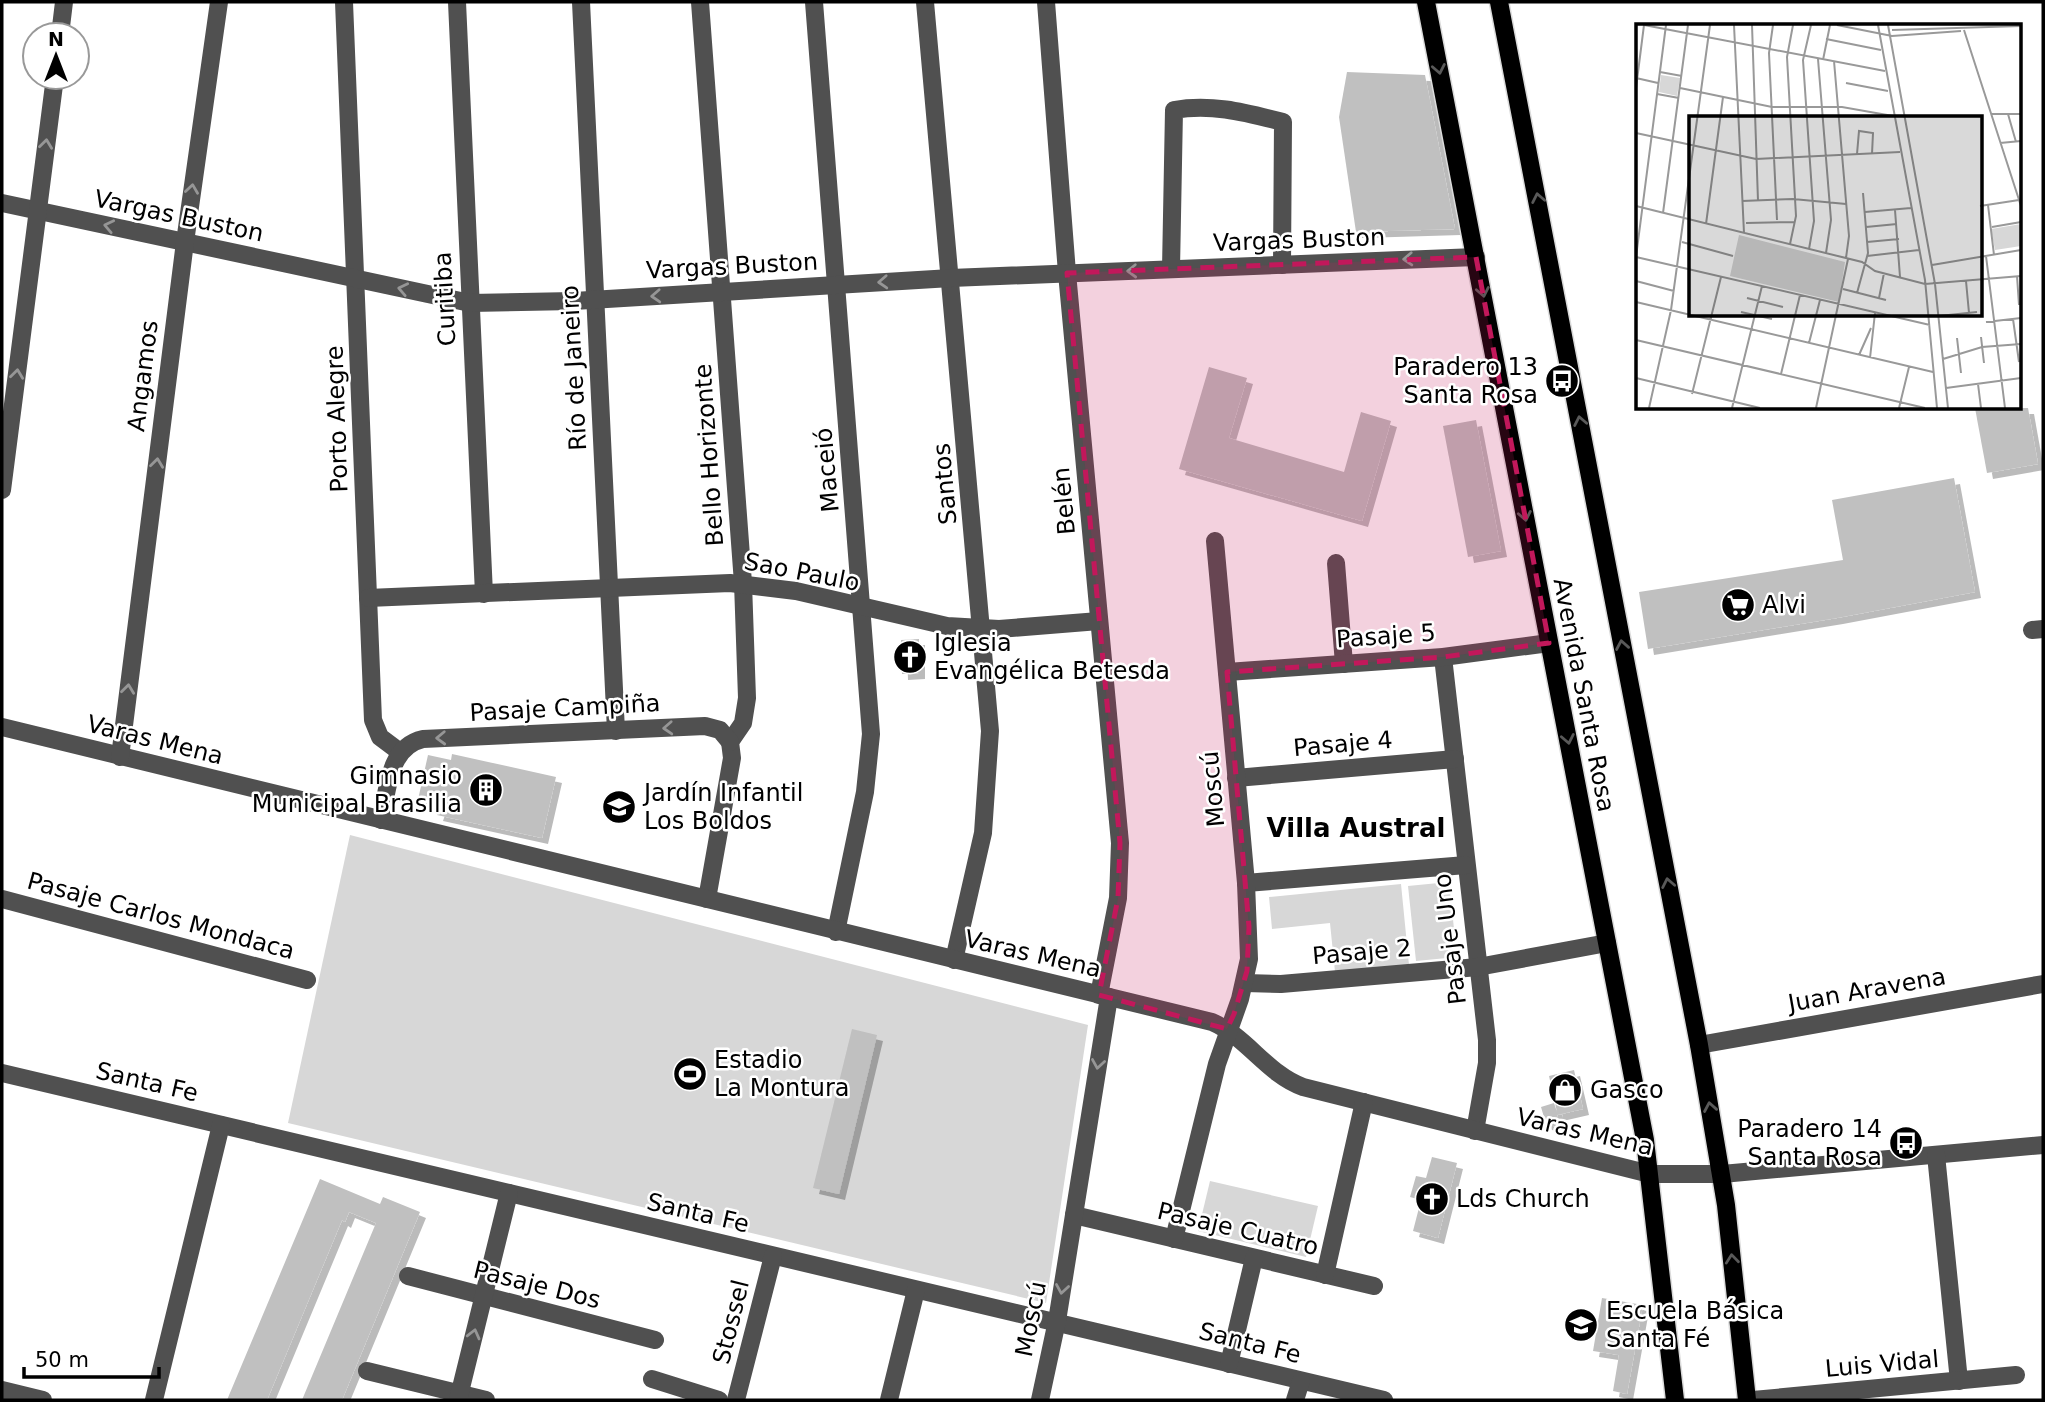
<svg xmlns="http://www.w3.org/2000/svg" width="2045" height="1402" font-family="'DejaVu Sans',sans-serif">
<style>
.green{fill:#d7d7d7}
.building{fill:#c0c0c0;filter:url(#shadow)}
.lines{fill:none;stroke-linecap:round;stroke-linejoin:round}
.major-casing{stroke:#dbdbdb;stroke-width:21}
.minor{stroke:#505050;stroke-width:18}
.major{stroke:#000;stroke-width:18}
.oneway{stroke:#595959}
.oneway2{stroke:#969696}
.marked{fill:#c2185b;fill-opacity:0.2;stroke:#c2185b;stroke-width:5;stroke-dasharray:14 9;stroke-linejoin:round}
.labels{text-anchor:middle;stroke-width:5;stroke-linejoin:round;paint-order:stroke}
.street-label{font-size:24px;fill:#000;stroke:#fff}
.poi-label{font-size:24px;fill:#000;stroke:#fff;text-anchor:start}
.neighbourhood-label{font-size:26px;font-weight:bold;fill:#000;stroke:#fff}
.inset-road{fill:none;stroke:#999;stroke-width:2}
.view{fill:#000;fill-opacity:0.15;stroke:#000;stroke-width:3.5}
.inset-edge{fill:none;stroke:#000;stroke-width:3.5}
</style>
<defs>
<filter id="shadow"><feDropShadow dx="6" dy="6" stdDeviation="0" flood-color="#0004"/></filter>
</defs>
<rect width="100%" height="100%" fill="#fff"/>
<!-- green -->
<g class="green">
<path d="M 350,835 L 1088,1025 L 1046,1303 L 288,1123 Z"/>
<path d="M 1449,882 L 1457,957 L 1416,961 L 1408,886 Z"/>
<path d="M 1401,884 L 1409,965 L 1335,972 L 1330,923 L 1272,929 L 1269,897 Z"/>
<path d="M 1210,1181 L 1318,1206 L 1306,1257 L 1198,1231 Z"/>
</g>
<!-- building -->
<g class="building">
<path d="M 1347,72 L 1425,75 L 1455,229 L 1356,232 L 1339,117 Z"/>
<path d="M 1209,367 L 1247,378 L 1229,438 L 1344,472 L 1361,412 L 1391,421 L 1362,521 L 1179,469 Z"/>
<path d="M 1975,408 L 2028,408 L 2038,464 L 1987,473 Z"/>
<path d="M 1476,420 L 1501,551 L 1468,557 L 1443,426 Z"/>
<path d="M 1954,478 L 1975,592 L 1837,618 L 1648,649 L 1639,592 L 1843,560 L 1832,500 Z"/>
<path d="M 919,639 L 919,673 L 902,674 L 901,640 Z"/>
<path d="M 452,754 L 556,777 L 542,838 L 437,815 L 439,809 L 417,804 L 428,755 L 451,760 Z"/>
<path d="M 852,1029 L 877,1035 L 839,1194 L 813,1188 Z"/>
<path d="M 1574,1070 L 1583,1109 L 1557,1115 L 1561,1128 L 1546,1124 L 1541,1107 L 1554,1103 L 1557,1112 L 1549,1076 Z"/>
<path d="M 1432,1157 L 1457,1163 L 1438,1238 L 1413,1231 L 1421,1200 L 1410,1197 L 1416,1176 L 1426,1178 Z"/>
<path d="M 320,1179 L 380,1204 L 383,1197 L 420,1212 L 342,1400 L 302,1400 L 376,1223 L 349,1212 L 345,1222 L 342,1220 L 267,1400 L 227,1400 Z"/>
<path d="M 1602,1298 L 1643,1305 L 1627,1394 L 1613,1391 L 1619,1355 L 1593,1351 Z"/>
</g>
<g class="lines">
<!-- major casing -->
<g class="major-casing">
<g id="major">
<path d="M 1426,2 L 1645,1140 L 1675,1400"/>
<path d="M 1499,2 L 1699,1045 L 1726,1205 L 1747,1400"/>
</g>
</g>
<!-- minor -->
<g class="minor">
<path d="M 344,2 L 373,720 L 380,737 L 400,752"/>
<path d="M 457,2 L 484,594"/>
<path d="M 581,2 L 616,731"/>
<path d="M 700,2 L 743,583 L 747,698 L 743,723 L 730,742 L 732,758 L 707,899"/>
<path d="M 814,2 L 871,734 L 865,792 L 836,932"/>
<path d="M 925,2 L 990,731 L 983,833 L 954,960"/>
<path d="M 1046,2 L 1067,273 L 1120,843 L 1118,898 L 1099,995"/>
<path d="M 60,35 L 64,2"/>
<path d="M 2,203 L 470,303 L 574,301 L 951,278 L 1476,257"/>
<path d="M 1171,269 L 1174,110 C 1212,103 1247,113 1283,122 L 1282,265"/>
<path d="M 2,490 L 55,77"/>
<path d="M 1336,563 L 1344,664"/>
<path d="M 368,598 L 730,583 L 796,591 L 947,626 L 999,629 L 1099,621"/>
<path d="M 2032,630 L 2043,629"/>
<path d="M 1443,657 L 1487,1040 L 1487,1063 L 1475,1131"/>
<path d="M 1227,672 L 1443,657 L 1549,643"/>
<path d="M 2,727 L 1212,1022 C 1247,1037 1267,1074 1303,1087 L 1650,1174 L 1722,1174 L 2043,1145"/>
<path d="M 120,757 L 185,242 L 219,2"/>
<path d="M 1236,778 L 1455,759"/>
<path d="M 381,820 C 388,790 388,747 423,739 L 705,726 L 720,730 L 730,742"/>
<path d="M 1246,883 L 1466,865"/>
<path d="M 2,899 L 307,980"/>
<path d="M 1245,983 L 1281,984 L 1478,967 L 1607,943"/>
<path d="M 1699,1045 L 2043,984"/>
<path d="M 2,1073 L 1384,1400"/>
<path d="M 1936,1155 L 1959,1381"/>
<path d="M 1074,1215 L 1374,1286"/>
<path d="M 1174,1239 L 1217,1064 L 1240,999 L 1249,959 L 1246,883 L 1215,541"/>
<path d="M 1325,1275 L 1364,1102"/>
<path d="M 408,1276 L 655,1340"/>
<path d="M 1229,1364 L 1254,1258"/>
<path d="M 367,1371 L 486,1400"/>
<path d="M 652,1379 L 719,1400"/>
<path d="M 2,1390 L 43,1400"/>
<path d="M 154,1400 L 221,1125"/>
<path d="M 458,1400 L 509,1193"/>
<path d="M 736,1400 L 773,1256"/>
<path d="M 889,1400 L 916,1290"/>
<path d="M 1040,1400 L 1057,1321 L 1109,997"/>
<path d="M 1295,1400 L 1301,1381"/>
<path d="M 1753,1400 L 2016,1375"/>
</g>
<!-- major -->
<use href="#major" class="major"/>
</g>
<!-- one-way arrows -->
<defs><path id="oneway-chevron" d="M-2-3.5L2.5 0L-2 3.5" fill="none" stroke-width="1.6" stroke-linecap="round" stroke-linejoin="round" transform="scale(1.75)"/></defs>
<g class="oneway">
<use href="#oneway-chevron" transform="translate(1439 69) rotate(79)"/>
<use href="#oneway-chevron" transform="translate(1538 198) rotate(-101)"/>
<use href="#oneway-chevron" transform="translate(1483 292) rotate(79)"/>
<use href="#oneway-chevron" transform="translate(1580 421) rotate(-101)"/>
<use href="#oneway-chevron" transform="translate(1525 516) rotate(79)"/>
<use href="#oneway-chevron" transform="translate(1622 645) rotate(-100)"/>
<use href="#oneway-chevron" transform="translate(1568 739) rotate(79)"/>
<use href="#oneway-chevron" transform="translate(1668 883) rotate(-101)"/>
<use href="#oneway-chevron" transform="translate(1710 1107) rotate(-100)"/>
<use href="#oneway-chevron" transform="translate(1732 1259) rotate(-96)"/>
</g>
<g class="oneway2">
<use href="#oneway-chevron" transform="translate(46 144) rotate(-83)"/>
<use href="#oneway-chevron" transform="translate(192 189) rotate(-82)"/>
<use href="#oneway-chevron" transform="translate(109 226) rotate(-168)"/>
<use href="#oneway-chevron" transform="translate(1408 259) rotate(177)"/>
<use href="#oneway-chevron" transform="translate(1132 271) rotate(178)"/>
<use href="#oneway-chevron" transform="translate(883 282) rotate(177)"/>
<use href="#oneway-chevron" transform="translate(403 289) rotate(-168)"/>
<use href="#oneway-chevron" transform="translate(656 296) rotate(177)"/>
<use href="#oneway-chevron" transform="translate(17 374) rotate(-83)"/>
<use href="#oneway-chevron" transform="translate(157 463) rotate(-83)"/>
<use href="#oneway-chevron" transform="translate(128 689) rotate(-83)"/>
<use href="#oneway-chevron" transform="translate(668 728) rotate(177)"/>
<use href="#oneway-chevron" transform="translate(441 738) rotate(178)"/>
<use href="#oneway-chevron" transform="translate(1098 1064) rotate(99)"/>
<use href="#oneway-chevron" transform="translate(1062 1289) rotate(99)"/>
<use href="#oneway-chevron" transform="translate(474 1334) rotate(-76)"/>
</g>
<!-- marked area -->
<path class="marked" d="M 1476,257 L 1549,643 L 1443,657 L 1227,672 L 1249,927 L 1247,971 L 1234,1014 L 1227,1029 L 1099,995 L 1118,898 L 1120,843 L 1067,273 Z"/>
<!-- icons -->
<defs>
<g id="bus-disc" transform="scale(1.75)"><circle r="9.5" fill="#000" stroke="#fff"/><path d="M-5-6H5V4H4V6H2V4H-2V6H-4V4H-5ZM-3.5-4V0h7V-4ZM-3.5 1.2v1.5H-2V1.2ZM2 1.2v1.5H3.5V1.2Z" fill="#fff"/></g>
<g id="supermarket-disc" transform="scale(1.75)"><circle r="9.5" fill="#000" stroke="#fff"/><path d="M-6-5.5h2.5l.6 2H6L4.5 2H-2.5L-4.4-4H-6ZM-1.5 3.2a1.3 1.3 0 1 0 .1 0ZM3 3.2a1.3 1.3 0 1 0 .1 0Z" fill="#fff"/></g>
<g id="church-disc" transform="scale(1.75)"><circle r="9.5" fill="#000" stroke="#fff"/><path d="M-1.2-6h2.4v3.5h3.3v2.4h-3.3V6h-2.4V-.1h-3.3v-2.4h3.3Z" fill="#fff"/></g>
<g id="building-disc" transform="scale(1.75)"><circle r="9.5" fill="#000" stroke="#fff"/><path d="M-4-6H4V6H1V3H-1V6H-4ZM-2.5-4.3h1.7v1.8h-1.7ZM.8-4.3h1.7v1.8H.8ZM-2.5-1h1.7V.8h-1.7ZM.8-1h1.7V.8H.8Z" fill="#fff"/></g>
<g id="school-disc" transform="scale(1.75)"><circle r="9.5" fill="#000" stroke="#fff"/><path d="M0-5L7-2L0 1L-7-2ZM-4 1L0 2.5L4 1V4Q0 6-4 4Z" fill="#fff"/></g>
<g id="stadium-disc" transform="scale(1.75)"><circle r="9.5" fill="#000" stroke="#fff"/><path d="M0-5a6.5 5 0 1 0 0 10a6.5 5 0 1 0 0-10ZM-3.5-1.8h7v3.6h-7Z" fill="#fff"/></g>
<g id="shop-disc" transform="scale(1.75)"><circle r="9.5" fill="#000" stroke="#fff"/><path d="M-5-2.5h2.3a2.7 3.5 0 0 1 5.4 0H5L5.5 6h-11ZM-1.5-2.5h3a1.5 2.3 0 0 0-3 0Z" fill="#fff"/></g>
</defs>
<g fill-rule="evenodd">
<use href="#bus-disc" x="1562" y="381"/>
<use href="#supermarket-disc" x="1738" y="605"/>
<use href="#church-disc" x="910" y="657"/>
<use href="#building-disc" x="486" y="790"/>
<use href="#school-disc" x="619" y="807"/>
<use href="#stadium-disc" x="690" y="1074"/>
<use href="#shop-disc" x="1565" y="1090"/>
<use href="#bus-disc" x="1906" y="1143"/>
<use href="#church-disc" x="1432" y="1199"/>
<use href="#school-disc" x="1581" y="1325"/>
</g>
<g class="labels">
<!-- street labels -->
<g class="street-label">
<text transform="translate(179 216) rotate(12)" y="8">Vargas Buston</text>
<text transform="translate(1299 240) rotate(-2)" y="8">Vargas Buston</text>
<text transform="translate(732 266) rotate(-3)" y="8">Vargas Buston</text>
<text transform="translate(445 299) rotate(-93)" y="8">Curitiba</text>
<text transform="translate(574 368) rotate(-93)" y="8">Río de Janeiro</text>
<text transform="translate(143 376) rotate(-83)" y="8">Angamos</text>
<text transform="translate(337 419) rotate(-92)" y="8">Porto Alegre</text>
<text transform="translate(709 455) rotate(-94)" y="8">Bello Horizonte</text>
<text transform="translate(827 470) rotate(-95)" y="8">Maceió</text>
<text transform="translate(945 484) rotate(-95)" y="8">Santos</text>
<text transform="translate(1064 501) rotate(-95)" y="8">Belén</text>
<text transform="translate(802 572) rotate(11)" y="8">Sao Paulo</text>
<text transform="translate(1386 636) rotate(-4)" y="8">Pasaje 5</text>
<text transform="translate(1584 695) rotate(79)" y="8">Avenida Santa Rosa</text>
<text transform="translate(565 708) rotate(-3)" y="8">Pasaje Campiña</text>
<text transform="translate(155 740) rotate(14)" y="8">Varas Mena</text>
<text transform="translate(1343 744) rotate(-5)" y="8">Pasaje 4</text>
<text transform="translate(1213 789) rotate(-95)" y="8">Moscú</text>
<text transform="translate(161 916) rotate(15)" y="8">Pasaje Carlos Mondaca</text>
<text transform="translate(1450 939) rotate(-97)" y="8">Pasaje Uno</text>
<text transform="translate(1362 952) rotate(-5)" y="8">Pasaje 2</text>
<text transform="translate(1033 954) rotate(13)" y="8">Varas Mena</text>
<text transform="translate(1867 990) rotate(-10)" y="8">Juan Aravena</text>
<text transform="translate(147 1082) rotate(13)" y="8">Santa Fe</text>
<text transform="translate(1585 1132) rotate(13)" y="8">Varas Mena</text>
<text transform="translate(698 1213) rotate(13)" y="8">Santa Fe</text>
<text transform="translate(1238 1229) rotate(13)" y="8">Pasaje Cuatro</text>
<text transform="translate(537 1285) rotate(14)" y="8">Pasaje Dos</text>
<text transform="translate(1031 1319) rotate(-79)" y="8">Moscú</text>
<text transform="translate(731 1322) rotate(-76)" y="8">Stossel</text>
<text transform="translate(1250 1343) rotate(14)" y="8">Santa Fe</text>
<text transform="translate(1882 1364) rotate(-5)" y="8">Luis Vidal</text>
</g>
<!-- poi labels -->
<g class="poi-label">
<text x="1538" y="375" text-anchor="end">Paradero 13<tspan x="1538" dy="28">Santa Rosa</tspan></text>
<text x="1762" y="613">Alvi</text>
<text x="934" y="651">Iglesia<tspan x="934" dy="28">Evangélica Betesda</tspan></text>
<text x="462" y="784" text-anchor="end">Gimnasio<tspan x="462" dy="28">Municipal Brasilia</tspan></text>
<text x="644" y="801">Jardín Infantil<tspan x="644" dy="28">Los Boldos</tspan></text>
<text x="714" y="1068">Estadio<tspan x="714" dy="28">La Montura</tspan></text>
<text x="1590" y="1098">Gasco</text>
<text x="1882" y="1137" text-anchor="end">Paradero 14<tspan x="1882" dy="28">Santa Rosa</tspan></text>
<text x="1456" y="1207">Lds Church</text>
<text x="1606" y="1319">Escuela Básica<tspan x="1606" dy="28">Santa Fé</tspan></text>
</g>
<!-- neighbourhood labels -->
<g class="neighbourhood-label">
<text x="1356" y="837">Villa Austral</text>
</g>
</g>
<!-- overview -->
<g transform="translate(1636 24)">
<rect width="385" height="385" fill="#fff"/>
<path d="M 25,51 L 44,54 L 41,72 L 23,68 ZM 385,200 L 385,222 L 359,226 L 355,205 ZM 103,211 L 209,238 L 203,278 L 94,252 Z" fill="#d7d7d7"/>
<path class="inset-road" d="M 8,1 L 249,47M 98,1 L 108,209M 116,1 L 122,177M 137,1 L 133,29 L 141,196M 201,1 L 256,12 L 325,7M 242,1 L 289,256 L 301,384M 252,1 L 299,260 L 312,384M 256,6 L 385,2M 328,6 L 385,182M 190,15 L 245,26M 182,35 L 195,196 L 190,229M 187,36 L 194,1M 198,37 L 213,212 L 210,234M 24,48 L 46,52M 0,54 L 22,59M 210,59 L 252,67M 0,64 L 8,1M 44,64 L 136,83 L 206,83 L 257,92M 21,70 L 43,74M 355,90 L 385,90M 372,90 L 380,118M 0,109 L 120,135 L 264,128M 364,119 L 385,117M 221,130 L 223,107 L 237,109 L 236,130M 106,177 L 157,175 L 210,180M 352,181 L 358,231M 0,182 L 226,238 L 239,247 L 289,260 L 385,252M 344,182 L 383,176M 259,186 L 264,253M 229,188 L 275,184M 27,189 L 52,1M 110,199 L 158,198M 70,200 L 87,73M 230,203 L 261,200M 356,203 L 385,198M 46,218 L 97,232M 231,218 L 263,215M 154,220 L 160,192 L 151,33 L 157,1M 173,225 L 178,197 L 167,36 L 175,1M 231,232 L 283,226M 350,232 L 369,384M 0,233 L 294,301M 0,233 L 30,1M 296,241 L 385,226M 381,252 L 383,281M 0,257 L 38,267M 330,257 L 333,289M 207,265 L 250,276M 221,269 L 232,229 L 227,169M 111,274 L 147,283M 243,274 L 248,249M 0,278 L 297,348M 105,288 L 136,295M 303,292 L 341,288M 377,295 L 383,338M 350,298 L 385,294M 345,313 L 348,339M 321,314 L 325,349M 0,316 L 289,384M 173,319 L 184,276M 223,331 L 235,304M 234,334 L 239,289M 307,335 L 346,323 L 385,320M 145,350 L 164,271M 0,354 L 124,384M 342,360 L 345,384M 310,364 L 385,354M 56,370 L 85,253M 13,384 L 35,286 L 74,1M 96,384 L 126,262M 180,384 L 212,235M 263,384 L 273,343"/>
<path class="view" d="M 53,92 L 346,92 L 346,292 L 53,292 Z"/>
<rect width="385" height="385" class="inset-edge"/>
</g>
<!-- border -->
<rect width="2045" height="1402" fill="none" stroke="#000000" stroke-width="7"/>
<!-- north arrow -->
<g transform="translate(56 56)"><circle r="33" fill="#ffffff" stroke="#999999" stroke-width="2"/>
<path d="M0-5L12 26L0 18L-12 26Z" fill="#000000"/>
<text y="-10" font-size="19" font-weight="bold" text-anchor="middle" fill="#000000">N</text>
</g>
<!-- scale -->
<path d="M24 1367v10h135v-10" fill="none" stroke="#000000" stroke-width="3.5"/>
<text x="35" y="1367" font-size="21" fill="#000000" stroke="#ffffff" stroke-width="5" paint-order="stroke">50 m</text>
</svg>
